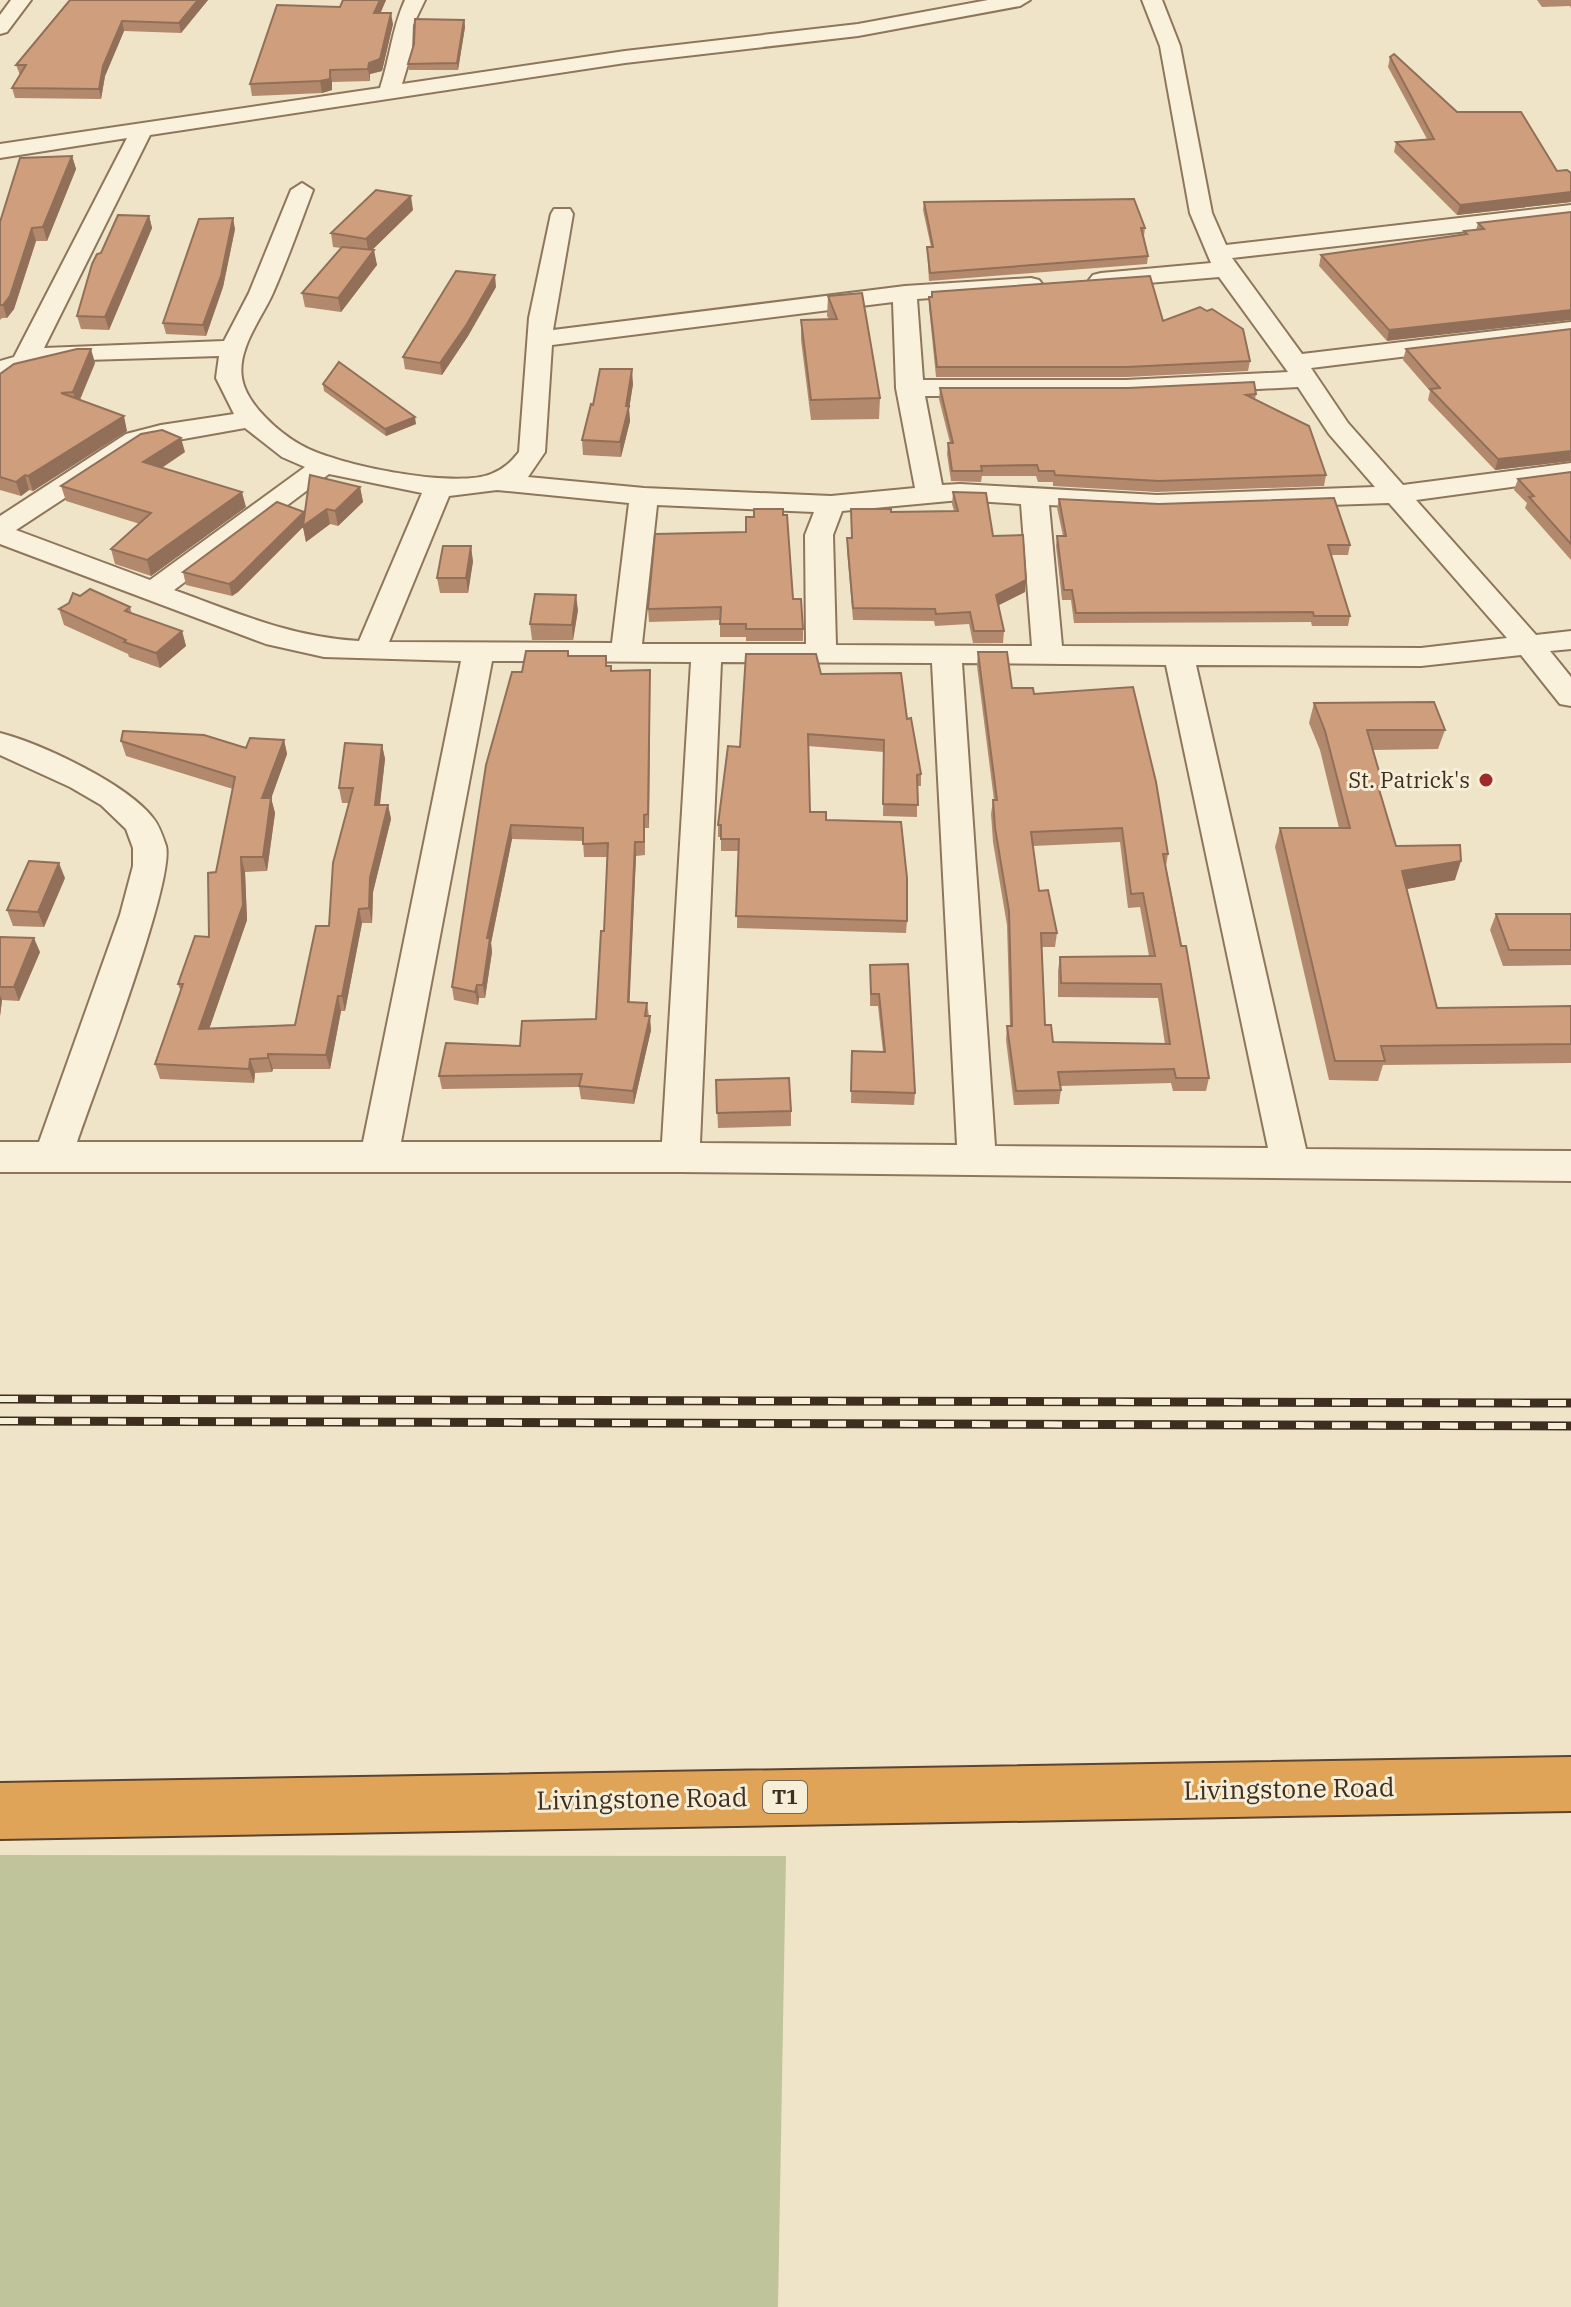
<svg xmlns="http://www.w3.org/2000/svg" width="1571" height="2307" font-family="'IBM Plex Serif',serif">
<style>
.cemetery{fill:#bfc49a}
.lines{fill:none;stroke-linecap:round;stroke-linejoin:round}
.street-casing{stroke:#8d765c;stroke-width:4}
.highway-casing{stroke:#5b4430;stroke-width:4}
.street{fill:#faf1dc;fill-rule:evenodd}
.highway{fill:#e0a458;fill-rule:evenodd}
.rail-casing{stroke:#3d2e20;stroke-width:9}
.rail{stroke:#f7eed8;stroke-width:6;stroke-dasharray:18;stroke-linecap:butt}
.wall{fill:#b2896c;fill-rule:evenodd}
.shaded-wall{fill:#916f58}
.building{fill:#cf9f7d;stroke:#916f58;stroke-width:2;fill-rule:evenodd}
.poi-dot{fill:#9e2a2b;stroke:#f7eed8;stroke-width:3}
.labels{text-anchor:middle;stroke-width:6;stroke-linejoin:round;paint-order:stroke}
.shield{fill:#f7eed8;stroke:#756857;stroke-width:2}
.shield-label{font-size:20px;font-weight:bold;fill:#3d2e20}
.poi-label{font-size:22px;fill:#3d2e20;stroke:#f7eed8;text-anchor:end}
.near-street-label{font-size:26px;fill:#3d2e20;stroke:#f7eed8}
</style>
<rect width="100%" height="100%" fill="#f0e4c8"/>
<!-- cemetery -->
<path class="cemetery" d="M 0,1855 L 786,1856 L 778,2307 L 0,2307 Z"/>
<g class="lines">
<!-- street casing -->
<g class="street-casing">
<g id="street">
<path d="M 11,0 L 31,0 L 7,32 L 0,34 L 0,15 Z"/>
<path d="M 405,0 L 425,0 L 413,25 L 412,51 L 402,84 L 625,51 L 858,24 L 988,0 L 1030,0 L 1020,6 L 858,36 L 625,63 L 150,135 L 44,348 L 224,341 L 249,293 L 291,190 L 302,183 L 313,190 C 300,224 288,259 273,293 C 262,318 237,348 242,378 C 246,404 279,433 301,445 C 335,465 455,489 491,474 C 504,469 511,462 519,452 L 529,318 L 551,214 L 554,209 L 570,209 L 573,214 L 553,330 L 905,286 L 1031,278 L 1039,280 L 1043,285 L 1039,290 L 917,299 L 923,380 L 1126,380 L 1288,372 L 1219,277 L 1101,287 L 1093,285 L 1089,280 L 1093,275 L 1101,273 L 1211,263 L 1190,213 L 1160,46 L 1142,0 L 1162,0 L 1180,46 L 1212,213 L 1226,245 L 1571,205 L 1571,219 L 1232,258 L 1302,354 L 1571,322 L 1571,336 L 1311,368 L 1348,423 L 1403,485 L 1571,463 L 1571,479 L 1416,500 L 1536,635 L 1571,631 L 1571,649 L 1550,651 L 1571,677 L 1571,706 L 1560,704 L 1521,655 L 1421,666 L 1196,665 L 1306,1149 L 1571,1151 L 1571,1181 L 680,1172 L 0,1172 L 0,1142 L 39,1142 L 120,915 L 133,866 L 133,848 L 126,829 L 101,805 L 70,787 L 0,755 L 0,733 C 42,744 127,784 153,818 C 159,825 163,837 166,846 C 175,882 93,1094 77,1142 L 363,1142 L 461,661 L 324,657 L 266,644 L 0,544 L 0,516 L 126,434 L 161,425 L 234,414 L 216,378 L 219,356 L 53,361 L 0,377 L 0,361 L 14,357 L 127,138 L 0,158 L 0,144 L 380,88 C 390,58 392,28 405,0 ZM 893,302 L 896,388 L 915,488 L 831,496 L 644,488 L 528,477 L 545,452 L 552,345 ZM 1298,387 L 1329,434 L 1375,487 L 1157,495 L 960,484 L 942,485 L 925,396 L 1126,396 ZM 245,428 L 282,457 L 305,467 L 150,580 L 16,530 L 144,446 ZM 329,474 L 422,493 L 359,641 C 291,637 237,613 174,590 ZM 497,490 L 629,503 L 612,643 L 389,642 L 449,496 ZM 960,500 L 1021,504 L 1032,646 L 836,645 L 833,535 L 842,511 ZM 1389,503 L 1507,638 L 1421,648 L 1062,646 L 1049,505 L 1157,511 ZM 657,505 L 814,512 L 805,535 L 806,644 L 642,644 ZM 492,661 L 691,662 L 662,1142 L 401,1142 ZM 721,662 L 932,663 L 957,1145 L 700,1143 ZM 962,663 L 1166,665 L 1268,1148 L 995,1146 Z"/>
</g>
</g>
<!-- highway casing -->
<g class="highway-casing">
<path id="highway" d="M 1571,1757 L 1571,1811 L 0,1839 L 0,1783 Z"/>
</g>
<!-- street -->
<use href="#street" class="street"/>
<!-- highway -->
<use href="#highway" class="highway"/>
<!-- rail casing -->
<g class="rail-casing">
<g id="rail">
<path d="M 0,1399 L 1571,1403"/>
<path d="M 0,1421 L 1571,1426"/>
</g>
</g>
<!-- rail -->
<use href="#rail" class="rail"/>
</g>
<!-- wall -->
<g class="wall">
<path d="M 70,0 L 208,0 L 181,33 L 124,31 L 105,76 L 101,99 L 15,98 L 12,88 L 20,75 L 16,65 Z"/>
<path d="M 343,0 L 386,0 L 380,13 L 393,24 L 382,71 L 370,74 L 370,81 L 332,82 L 332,90 L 322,93 L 252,96 L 250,84 L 340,7 Z"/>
<path d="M 1537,0 L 1571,0 L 1571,8 L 1570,6 L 1542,7 Z"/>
<path d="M 464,20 L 465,27 L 458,70 L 409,70 L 408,64 L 414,44 Z"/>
<path d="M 1390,57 L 1457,112 L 1557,171 L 1571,173 L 1571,202 L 1457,215 L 1394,152 L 1396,142 L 1427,139 L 1388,67 Z"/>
<path d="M 72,156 L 76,169 L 47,241 L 36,241 L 14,309 L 7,318 L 2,318 L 0,320 L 0,222 Z"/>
<path d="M 924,202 L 1145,228 L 1144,236 L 1148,256 L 1147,264 L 929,281 L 927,247 L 931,247 L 923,210 Z"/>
<path d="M 413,210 L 372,250 L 377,265 L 341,312 L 305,307 L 302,293 L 341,248 L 333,247 L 331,233 Z"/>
<path d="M 1571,212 L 1387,341 L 1319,266 L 1321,255 L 1464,235 L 1464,231 L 1476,230 L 1478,223 Z"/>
<path d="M 149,216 L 152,228 L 109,330 L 81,329 L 77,316 L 101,253 Z"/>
<path d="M 235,229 L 223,287 L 206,336 L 166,334 L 163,323 Z"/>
<path d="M 496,287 L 468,336 L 442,375 L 405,369 L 403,357 Z"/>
<path d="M 932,292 L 1163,321 L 1250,361 L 1248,371 L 1126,377 L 936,377 L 929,307 L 929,297 L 931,297 Z"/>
<path d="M 828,296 L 880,398 L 879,419 L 811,420 L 801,340 L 801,320 L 829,319 L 827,316 Z"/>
<path d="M 1571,329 L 1571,461 L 1495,470 L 1428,400 L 1430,391 L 1403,360 L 1406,349 Z"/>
<path d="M 95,363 L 80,400 L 127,431 L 33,491 L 29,490 L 21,496 L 0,490 L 0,374 Z"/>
<path d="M 323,384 L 416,424 L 386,436 L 324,391 Z"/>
<path d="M 633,384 L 629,409 L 630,421 L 621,457 L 583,455 L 582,440 L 593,405 Z"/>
<path d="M 940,388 L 1256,394 L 1255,399 L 1326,475 L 1324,486 L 1157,492 L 1053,486 L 1053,482 L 1038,482 L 1036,476 L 982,476 L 981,482 L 951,481 L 947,454 L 948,443 L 950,443 L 939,399 Z"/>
<path d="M 185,452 L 162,468 L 246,507 L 151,576 L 115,564 L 111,549 L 140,524 L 66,501 L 61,486 Z"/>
<path d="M 1571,472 L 1571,560 L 1525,508 L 1527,503 L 1514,490 L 1518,479 Z"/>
<path d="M 360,487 L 363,502 L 338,526 L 330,524 L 306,542 L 303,527 L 238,592 L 232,596 L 186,585 L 183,572 L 304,516 Z"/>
<path d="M 953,492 L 993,536 L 1025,592 L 999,605 L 1004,631 L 1003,643 L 973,643 L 969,624 L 935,626 L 934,621 L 853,620 L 847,550 L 847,538 L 851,538 L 851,509 L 891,512 L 954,511 L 952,504 Z"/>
<path d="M 1059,499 L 1350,545 L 1348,555 L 1331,555 L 1350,616 L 1348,626 L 1312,626 L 1311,622 L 1074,623 L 1071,600 L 1062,600 L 1056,546 L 1057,536 L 1063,536 L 1057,508 Z"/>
<path d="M 473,561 L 468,593 L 440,593 L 437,578 Z"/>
<path d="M 80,596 L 130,607 L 132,614 L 182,631 L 186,646 L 160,668 L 129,657 L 128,654 L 64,625 L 59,609 Z"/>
<path d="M 793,599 L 803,629 L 803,641 L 746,641 L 746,637 L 720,637 L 720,620 L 649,622 L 648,609 Z"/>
<path d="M 578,610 L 573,640 L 532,640 L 530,624 Z"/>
<path d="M 978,652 L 1012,688 L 1034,694 L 1168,854 L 1166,866 L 1209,1078 L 1206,1091 L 1173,1091 L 1171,1083 L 1060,1086 L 1061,1090 L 1059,1104 L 1014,1105 L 1006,1040 L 1007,1026 L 1010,1026 L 1007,925 L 993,842 L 991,814 L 993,800 L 994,800 L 977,666 ZM 1120,842 L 1128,908 L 1140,907 L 1149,956 L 1060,957 L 1058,971 L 1058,997 L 1158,998 L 1165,1044 L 1053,1042 L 1045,1025 L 1042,947 L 1055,947 L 1057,933 L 1039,891 L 1033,846 Z"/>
<path d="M 569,656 L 606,656 L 607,666 L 611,671 L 650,670 L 649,828 L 645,828 L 645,855 L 636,856 L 629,1002 L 647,1003 L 651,1030 L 634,1104 L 581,1099 L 579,1087 L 442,1089 L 439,1076 L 520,1046 L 596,1019 L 604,931 L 607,857 L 584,857 L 583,841 L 512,839 L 491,943 L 492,952 L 485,998 L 479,998 L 478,1005 L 454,1000 L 452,987 L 522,672 Z"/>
<path d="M 821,674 L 907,719 L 921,774 L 921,786 L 917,786 L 917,817 L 883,816 L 884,752 L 808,746 L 810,812 L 826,820 L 907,921 L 906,933 L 737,928 L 738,851 L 721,851 L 721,837 L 718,837 L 718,825 L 740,747 Z"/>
<path d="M 1314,703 L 1445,730 L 1438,749 L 1372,750 L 1383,785 L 1380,793 L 1396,846 L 1455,880 L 1406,889 L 1437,1008 L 1571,1006 L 1571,1063 L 1383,1065 L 1378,1081 L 1329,1080 L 1275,847 L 1280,828 L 1339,828 L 1320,750 L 1309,723 Z"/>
<path d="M 284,740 L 287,754 L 271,798 L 275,813 L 267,871 L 245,872 L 247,920 L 209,1029 L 295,1025 L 329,926 L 349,803 L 342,803 L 339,788 L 382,745 L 385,759 L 380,805 L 388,805 L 391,819 L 373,892 L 372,923 L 362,923 L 345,1011 L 341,1011 L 330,1069 L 273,1069 L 272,1072 L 255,1073 L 254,1083 L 160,1079 L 155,1064 L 181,992 L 178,984 L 209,937 L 233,789 L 126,756 L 121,741 L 246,748 Z"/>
<path d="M 65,878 L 44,927 L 13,926 L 7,910 Z"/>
<path d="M 1496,914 L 1571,914 L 1571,965 L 1503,966 L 1490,930 Z"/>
<path d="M 0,937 L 40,952 L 19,1001 L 2,1000 L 0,1016 Z"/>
<path d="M 870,965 L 915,1093 L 914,1105 L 851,1103 L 852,1051 L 883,1052 L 878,1006 L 870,1006 Z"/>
<path d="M 716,1080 L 791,1111 L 791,1126 L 718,1128 Z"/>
</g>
<!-- shaded-wall -->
<g class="shaded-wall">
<path d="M 198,0 L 208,0 L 181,33 L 179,23 Z"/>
<path d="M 380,0 L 386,0 L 376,24 L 374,13 Z"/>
<path d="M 391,13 L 393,24 L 382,71 L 370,74 L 370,81 L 368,69 L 369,63 Z"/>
<path d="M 464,20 L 465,27 L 458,70 L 457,63 Z"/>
<path d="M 122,21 L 124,31 L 105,76 L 101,99 L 99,89 L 103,66 Z"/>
<path d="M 330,70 L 332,82 L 332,90 L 322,93 L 320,81 Z"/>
<path d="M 72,156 L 76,169 L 47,241 L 43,227 Z"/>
<path d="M 1571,192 L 1571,202 L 1457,215 L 1460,205 Z"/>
<path d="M 411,196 L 413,210 L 369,253 L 366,239 Z"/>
<path d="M 149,216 L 152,228 L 109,330 L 105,317 Z"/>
<path d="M 233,218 L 235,229 L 223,287 L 206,336 L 203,325 Z"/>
<path d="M 32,228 L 36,241 L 14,309 L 7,318 L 3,305 Z"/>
<path d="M 374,250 L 377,265 L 341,312 L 338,298 Z"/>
<path d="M 495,275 L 496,287 L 468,336 L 442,375 L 440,363 Z"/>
<path d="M 1571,310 L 1571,320 L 1387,341 L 1389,330 Z"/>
<path d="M 91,349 L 95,363 L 77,406 L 73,392 Z"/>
<path d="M 632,369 L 633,384 L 629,409 L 630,421 L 621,457 L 620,442 Z"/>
<path d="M 124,416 L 127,431 L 33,491 L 28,476 Z"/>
<path d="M 415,417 L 416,424 L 386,436 L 385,429 Z"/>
<path d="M 181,438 L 185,452 L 147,477 L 143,462 Z"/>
<path d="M 1571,451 L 1571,461 L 1495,470 L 1498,459 Z"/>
<path d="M 25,475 L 29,490 L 21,496 L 16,482 Z"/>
<path d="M 360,487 L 363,502 L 338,526 L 335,511 Z"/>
<path d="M 242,492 L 246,507 L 151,576 L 147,560 Z"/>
<path d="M 327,509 L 330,524 L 306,542 L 303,527 L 238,592 L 232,596 L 229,584 L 304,512 L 306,524 Z"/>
<path d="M 471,546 L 473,561 L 468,593 L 466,578 Z"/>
<path d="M 1026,580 L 1025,592 L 995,607 L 996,595 Z"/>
<path d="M 576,595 L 578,610 L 573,640 L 572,625 Z"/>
<path d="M 182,631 L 186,646 L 160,668 L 156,653 Z"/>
<path d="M 650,670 L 650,684 L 649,828 L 648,814 Z"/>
<path d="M 284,740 L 287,754 L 266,813 L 262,798 Z"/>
<path d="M 382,745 L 385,759 L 378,819 L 375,805 Z"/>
<path d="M 271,798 L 275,813 L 267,871 L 263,857 Z"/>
<path d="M 388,805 L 391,819 L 373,892 L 372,923 L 369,908 L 370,878 Z"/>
<path d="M 511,825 L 512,839 L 491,943 L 492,952 L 485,998 L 483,985 L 487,938 Z"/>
<path d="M 635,842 L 636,856 L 629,1016 L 628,1002 Z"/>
<path d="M 241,857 L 245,872 L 247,920 L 204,1044 L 199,1029 Z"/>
<path d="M 1461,861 L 1455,880 L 1396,891 L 1402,871 Z"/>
<path d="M 59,863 L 65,878 L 44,927 L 38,912 Z"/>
<path d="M 359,909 L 362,923 L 345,1011 L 342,996 Z"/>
<path d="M 34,938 L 40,952 L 19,1001 L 14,987 Z"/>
<path d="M 477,985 L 479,998 L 478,1005 L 475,992 Z"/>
<path d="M 0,995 L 2,1000 L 0,1016 Z"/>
<path d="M 338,996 L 341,1011 L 330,1069 L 326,1055 Z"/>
<path d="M 650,1016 L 651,1030 L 634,1104 L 633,1091 Z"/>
<path d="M 268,1054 L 273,1069 L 272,1072 L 268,1058 Z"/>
<path d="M 250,1059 L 255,1073 L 254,1083 L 249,1069 Z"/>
</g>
<!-- building -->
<g class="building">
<path d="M 70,0 L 198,0 L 179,23 L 122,21 L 103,66 L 99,89 L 12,88 L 26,65 L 16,65 Z"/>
<path d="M 343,0 L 380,0 L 374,13 L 391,13 L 380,59 L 369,63 L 368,69 L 330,70 L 330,79 L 320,81 L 250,84 L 277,5 L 340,7 Z"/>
<path d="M 415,19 L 464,20 L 457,63 L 408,64 L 414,44 Z"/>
<path d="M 1394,54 L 1457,112 L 1521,112 L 1557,171 L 1567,170 L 1571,173 L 1571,192 L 1460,205 L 1396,142 L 1434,139 L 1390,57 Z"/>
<path d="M 72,156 L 43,227 L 32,228 L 10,296 L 3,305 L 0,305 L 0,222 L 20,158 Z"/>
<path d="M 376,190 L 411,196 L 366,239 L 331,233 Z"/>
<path d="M 1134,199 L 1145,228 L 1141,228 L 1148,256 L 930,273 L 927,247 L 933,247 L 924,202 Z"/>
<path d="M 1571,212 L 1571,310 L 1389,330 L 1321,255 L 1467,234 L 1464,231 L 1484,229 L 1478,223 Z"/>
<path d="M 118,215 L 149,216 L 105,317 L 77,316 L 92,264 L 97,254 L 101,253 Z"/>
<path d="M 233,218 L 221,276 L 203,325 L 163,323 L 199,219 Z"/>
<path d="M 342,247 L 374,250 L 338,298 L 302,293 Z"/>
<path d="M 456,271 L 495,275 L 467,324 L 440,363 L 403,357 Z"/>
<path d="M 1150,276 L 1163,321 L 1200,307 L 1207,311 L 1212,309 L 1243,329 L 1250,361 L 1127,367 L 937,367 L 929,297 L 932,297 L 932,292 Z"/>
<path d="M 862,293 L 880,398 L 811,400 L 801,320 L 837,319 L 828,296 Z"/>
<path d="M 1571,329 L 1571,451 L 1498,459 L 1430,389 L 1440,388 L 1406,349 Z"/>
<path d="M 77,349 L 91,349 L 73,392 L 61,393 L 124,416 L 28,476 L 25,475 L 16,482 L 0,477 L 0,374 L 14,364 Z"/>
<path d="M 339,362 L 415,417 L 385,429 L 323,384 Z"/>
<path d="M 600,369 L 632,369 L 626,406 L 629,406 L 620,442 L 582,440 L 591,404 L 593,405 Z"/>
<path d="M 1254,382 L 1256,394 L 1246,395 L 1309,426 L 1326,475 L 1159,481 L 1055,475 L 1054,471 L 1039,471 L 1037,465 L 981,466 L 982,471 L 952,471 L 948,443 L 953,443 L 940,388 L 1128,388 Z"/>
<path d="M 162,430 L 181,438 L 143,462 L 242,492 L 147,560 L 111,549 L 151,513 L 61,486 L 141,434 Z"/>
<path d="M 1571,472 L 1571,544 L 1529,497 L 1534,496 L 1518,479 Z"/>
<path d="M 310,475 L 360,487 L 335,511 L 327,509 L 303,526 Z"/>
<path d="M 953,492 L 986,493 L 993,536 L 1023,535 L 1026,580 L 996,595 L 1004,631 L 974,631 L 970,612 L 936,614 L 935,609 L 853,608 L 847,538 L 852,538 L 851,509 L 891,509 L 891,512 L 958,511 Z"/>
<path d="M 1334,498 L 1350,545 L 1328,545 L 1350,616 L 1314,616 L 1313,612 L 1076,613 L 1072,590 L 1064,590 L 1057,536 L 1066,536 L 1059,499 L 1159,504 Z"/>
<path d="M 277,502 L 304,512 L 235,580 L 229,584 L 183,572 Z"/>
<path d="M 754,509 L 783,509 L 783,515 L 787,515 L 793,599 L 801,599 L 803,629 L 746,629 L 746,624 L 720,624 L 721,607 L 648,609 L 655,534 L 746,532 L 746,517 L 754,517 Z"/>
<path d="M 443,546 L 471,546 L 466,578 L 437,578 Z"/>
<path d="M 90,589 L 130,607 L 125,611 L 182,631 L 156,653 L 124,642 L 126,640 L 59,609 L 69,603 L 73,593 L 80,596 Z"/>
<path d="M 535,594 L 576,595 L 572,625 L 530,624 Z"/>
<path d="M 526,651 L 568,651 L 568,656 L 606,656 L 606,666 L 611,666 L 611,671 L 650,670 L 648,814 L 644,815 L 644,842 L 635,842 L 628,1002 L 647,1003 L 645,1016 L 650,1016 L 633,1091 L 579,1086 L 582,1074 L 439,1076 L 446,1043 L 520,1046 L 522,1021 L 596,1019 L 601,931 L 604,931 L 608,843 L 583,844 L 583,828 L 511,825 L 487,938 L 490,938 L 483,985 L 477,985 L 475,992 L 452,987 L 486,765 L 512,672 L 522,672 Z"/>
<path d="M 978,652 L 1007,652 L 1012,688 L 1033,688 L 1034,694 L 1133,687 L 1156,782 L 1168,854 L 1163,854 L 1181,946 L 1186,946 L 1209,1078 L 1176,1078 L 1174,1069 L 1058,1072 L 1061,1090 L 1016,1091 L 1007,1026 L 1012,1026 L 1009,911 L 995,828 L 993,800 L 997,800 ZM 1122,828 L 1131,894 L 1143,893 L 1155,956 L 1060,957 L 1061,983 L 1161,984 L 1170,1044 L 1053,1042 L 1051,1025 L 1045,1025 L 1041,933 L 1057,933 L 1048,890 L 1039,891 L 1031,832 Z"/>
<path d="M 746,654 L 816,654 L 821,674 L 901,673 L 907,719 L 911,718 L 921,774 L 917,775 L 918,805 L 883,804 L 884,740 L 808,734 L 810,812 L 826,812 L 826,820 L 901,822 L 907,878 L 907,921 L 736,916 L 739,839 L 721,839 L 721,825 L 718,825 L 728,746 L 740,747 Z"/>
<path d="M 1434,702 L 1445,730 L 1367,730 L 1383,785 L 1378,786 L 1396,846 L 1460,845 L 1461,861 L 1402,871 L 1437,1008 L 1571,1006 L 1571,1044 L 1381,1046 L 1385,1061 L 1335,1061 L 1280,828 L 1350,828 L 1325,731 L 1314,703 Z"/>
<path d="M 123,731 L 204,735 L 246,748 L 250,738 L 284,740 L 262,798 L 271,798 L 263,857 L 241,857 L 243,905 L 199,1029 L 295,1025 L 316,926 L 329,926 L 333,863 L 353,788 L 339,788 L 345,743 L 382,745 L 375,805 L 388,805 L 370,878 L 369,908 L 359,909 L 342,996 L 338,996 L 326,1055 L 268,1054 L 268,1058 L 250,1059 L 249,1069 L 155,1064 L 183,984 L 178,984 L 195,936 L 209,937 L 208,873 L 216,872 L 235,777 L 121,741 Z"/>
<path d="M 29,861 L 59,863 L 38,912 L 7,910 Z"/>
<path d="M 1496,914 L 1571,914 L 1571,950 L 1509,950 Z"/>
<path d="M 0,937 L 34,938 L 14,987 L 0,987 Z"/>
<path d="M 908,964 L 915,1093 L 851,1091 L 852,1051 L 885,1052 L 879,994 L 871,994 L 870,965 Z"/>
<path d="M 789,1078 L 791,1111 L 717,1113 L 716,1080 Z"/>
</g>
<!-- markers -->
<circle class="poi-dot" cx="1486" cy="780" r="8"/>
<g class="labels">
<!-- shield labels -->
<rect class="shield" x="763" y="1781" width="44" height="32" rx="6"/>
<g class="shield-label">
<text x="785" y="1804">T1</text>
</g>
<!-- poi labels -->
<g class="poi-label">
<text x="1470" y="788">St. Patrick's</text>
</g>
<!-- near-street labels -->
<g class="near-street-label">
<text transform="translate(1289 1789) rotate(-1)" y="9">Livingstone Road</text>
<text transform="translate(642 1799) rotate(-1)" y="9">Livingstone Road</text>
</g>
</g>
</svg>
